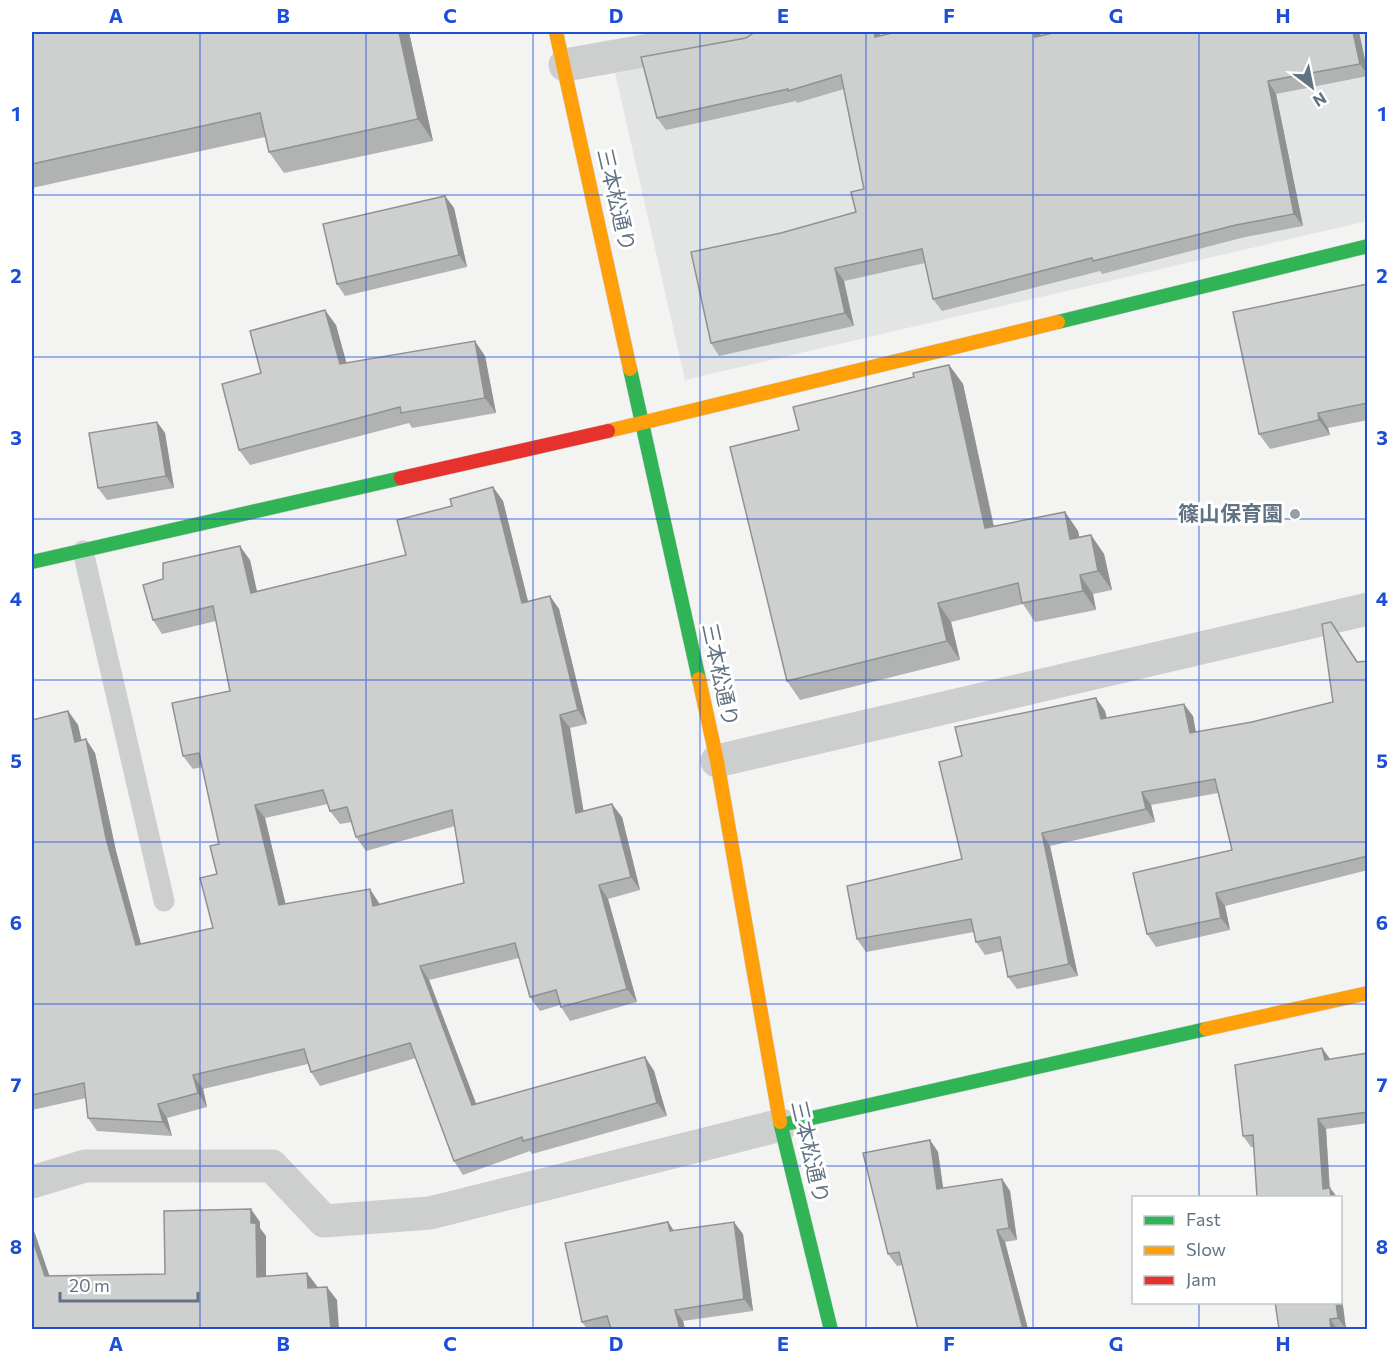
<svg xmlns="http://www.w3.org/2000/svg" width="1399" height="1361" font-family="Commissioner,'Noto Sans JP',sans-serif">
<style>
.built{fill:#e3e5e4}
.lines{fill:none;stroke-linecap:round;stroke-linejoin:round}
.fast-casing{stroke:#d1d2d2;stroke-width:15}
.slow-casing{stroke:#d1d2d2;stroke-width:15}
.jam-casing{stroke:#d1d2d2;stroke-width:15}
.lane{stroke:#cdcece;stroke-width:21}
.street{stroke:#cdcece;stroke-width:33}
.fast{stroke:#30b455;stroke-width:14}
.slow{stroke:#ff9f0a;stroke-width:14}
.jam{stroke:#e5322d;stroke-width:14}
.wall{fill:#b1b3b3;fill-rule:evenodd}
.shaded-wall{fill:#909292}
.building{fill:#ced0d0;stroke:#909292;stroke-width:1.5;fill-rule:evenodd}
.grid{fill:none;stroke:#1d4ed8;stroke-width:1.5;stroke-opacity:0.55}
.poi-dot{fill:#95a0aa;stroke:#fff;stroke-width:2}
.labels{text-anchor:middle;stroke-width:6;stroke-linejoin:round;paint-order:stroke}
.street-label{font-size:21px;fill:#627383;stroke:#fff}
.poi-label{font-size:21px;font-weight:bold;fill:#627383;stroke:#fff;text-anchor:end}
.neatline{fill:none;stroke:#1d4ed8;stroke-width:2}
.grid-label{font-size:20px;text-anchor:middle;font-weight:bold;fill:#1d4ed8}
</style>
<rect width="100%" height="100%" fill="#f3f4f1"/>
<!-- built -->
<path class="built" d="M 850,32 L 1367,32 L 1367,221 L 685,380 L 615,73 Z"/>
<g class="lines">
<!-- fast casing -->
<g class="fast-casing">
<g id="fast">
<path d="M 1058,322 L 1368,246"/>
<path d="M 630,369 L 699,679"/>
<path d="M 32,562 L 401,478"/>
<path d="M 780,1122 L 831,1330"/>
<path d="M 781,1125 L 1206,1029"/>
</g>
</g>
<!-- slow casing -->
<g class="slow-casing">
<g id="slow">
<path d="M 556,32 L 630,369"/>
<path d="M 608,431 L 1058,322"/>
<path d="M 699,679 L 717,761 L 780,1122"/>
<path d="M 1206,1029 L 1368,993"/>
</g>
</g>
<!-- jam casing -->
<g class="jam-casing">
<path id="jam" d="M 401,478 L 608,431"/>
</g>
<!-- lane -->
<path class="lane" d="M 83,551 L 164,901"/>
<!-- street -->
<g class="street">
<path d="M 565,65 L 751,32"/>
<path d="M 717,761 L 1368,609"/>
<path d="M 32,1182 L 85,1166 L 272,1166 L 324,1221 L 430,1213 L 781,1125"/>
</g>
<!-- fast -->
<use href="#fast" class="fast"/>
<!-- slow -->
<use href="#slow" class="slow"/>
<!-- jam -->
<use href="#jam" class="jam"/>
</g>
<!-- wall -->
<g class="wall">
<path d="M 32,32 L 409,32 L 433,141 L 284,173 L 269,152 L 265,137 L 32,188 Z"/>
<path d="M 755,32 L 880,32 L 880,36 L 896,32 L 1040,32 L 1041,35 L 1359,32 L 1368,72 L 1368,76 L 1276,94 L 1303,226 L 1245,237 L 1102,274 L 1100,271 L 942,311 L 933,299 L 925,263 L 844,281 L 854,326 L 719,356 L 711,343 L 781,233 L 856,212 L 864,189 L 844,89 L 797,103 L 796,101 L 666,130 L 657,118 L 746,38 Z"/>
<path d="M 445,196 L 454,208 L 467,267 L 345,296 L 337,284 Z"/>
<path d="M 1368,284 L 1368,420 L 1328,428 L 1330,435 L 1270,449 L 1259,434 Z"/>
<path d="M 336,325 L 346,363 L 485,356 L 496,413 L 412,428 L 409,423 L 250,465 L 239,450 L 261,373 Z"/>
<path d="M 949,365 L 963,384 L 994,526 L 1065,512 L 1078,531 L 1079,537 L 1091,535 L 1104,554 L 1112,590 L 1093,594 L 1096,610 L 1035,622 L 1023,604 L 951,622 L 960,660 L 800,700 L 787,681 L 799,430 L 914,377 Z"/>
<path d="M 157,422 L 165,433 L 174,488 L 107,500 L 98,488 Z"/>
<path d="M 493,487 L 503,501 L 528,602 L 550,596 L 559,609 L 587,724 L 570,728 L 583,811 L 622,817 L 640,890 L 608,899 L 637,1002 L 570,1021 L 561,1007 L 560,1005 L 540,1011 L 530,997 L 519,958 L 429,980 L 476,1104 L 645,1057 L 654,1071 L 667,1116 L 532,1154 L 530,1151 L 463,1175 L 454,1161 L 416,1058 L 320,1086 L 311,1072 L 308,1064 L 203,1089 L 207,1107 L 167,1118 L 172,1136 L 97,1131 L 88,1118 L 86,1098 L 32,1110 L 32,720 L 68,711 L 78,725 L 81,740 L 95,753 L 116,851 L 141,944 L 213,928 L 219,844 L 202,767 L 193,769 L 183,756 L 230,691 L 216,621 L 162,634 L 153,620 L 250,560 L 257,591 L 406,555 L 452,506 ZM 328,804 L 330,811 L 340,824 L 352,822 L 356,837 L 366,851 L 455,826 L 464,883 L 379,904 L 379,903 L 285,904 L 265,818 Z"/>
<path d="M 1331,622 L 1358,662 L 1368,661 L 1368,870 L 1225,906 L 1230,930 L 1156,947 L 1147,934 L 1232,850 L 1218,793 L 1151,805 L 1155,822 L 1050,846 L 1078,976 L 1017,989 L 1008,977 L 1003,951 L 985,955 L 976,942 L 974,932 L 866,952 L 857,939 L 962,859 L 962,756 L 1096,698 L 1105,711 L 1107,718 L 1193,716 L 1196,732 L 1252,722 L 1333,702 Z"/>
<path d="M 1322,1048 L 1330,1059 L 1368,1053 L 1368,1123 L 1326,1129 L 1330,1188 L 1337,1197 L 1257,1197 L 1254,1147 L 1251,1147 L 1243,1136 Z"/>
<path d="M 930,1140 L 938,1152 L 943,1188 L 1002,1179 L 1010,1191 L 1017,1240 L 1005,1242 L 1028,1329 L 918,1329 L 902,1265 L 897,1266 L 888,1254 Z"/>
<path d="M 668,1222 L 674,1231 L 743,1234 L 753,1311 L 683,1321 L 685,1329 L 587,1329 L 582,1322 Z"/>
<path d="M 1341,1291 L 1346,1329 L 1279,1329 L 1341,1302 Z"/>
</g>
<!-- shaded-wall -->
<g class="shaded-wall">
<path d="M 399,32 L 409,32 L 433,141 L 418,119 Z"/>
<path d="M 874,32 L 880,32 L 883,50 L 875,37 Z"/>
<path d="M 1034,32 L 1040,32 L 1044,49 L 1035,37 Z"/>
<path d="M 1353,32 L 1359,32 L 1368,75 L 1360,64 Z"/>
<path d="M 1268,81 L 1276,94 L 1303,226 L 1294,214 Z"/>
<path d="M 445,196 L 454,208 L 467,267 L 459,255 Z"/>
<path d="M 835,268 L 844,281 L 854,326 L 845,313 Z"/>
<path d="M 325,310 L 336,325 L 351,379 L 340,364 Z"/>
<path d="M 475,341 L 485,356 L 496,413 L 485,398 Z"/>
<path d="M 949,365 L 963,384 L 998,547 L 985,528 Z"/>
<path d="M 1318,413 L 1328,428 L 1330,435 L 1319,420 Z"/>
<path d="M 157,422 L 165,433 L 174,488 L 166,476 Z"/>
<path d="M 493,487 L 503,501 L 532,617 L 522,603 Z"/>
<path d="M 1065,512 L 1078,531 L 1084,558 L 1070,539 Z"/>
<path d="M 1091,535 L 1104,554 L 1112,590 L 1098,571 Z"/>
<path d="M 240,546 L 250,560 L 260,606 L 251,593 Z"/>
<path d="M 1080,575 L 1093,594 L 1096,610 L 1083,591 Z"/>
<path d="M 550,596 L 559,609 L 587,724 L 578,710 Z"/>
<path d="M 938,603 L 951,622 L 960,660 L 947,641 Z"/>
<path d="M 1331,622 L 1340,635 L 1366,675 L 1357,662 Z"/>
<path d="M 1096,698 L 1105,711 L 1109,732 L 1101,719 Z"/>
<path d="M 1184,704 L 1193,716 L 1198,746 L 1190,733 Z"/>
<path d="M 68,711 L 78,725 L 85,755 L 75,742 Z"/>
<path d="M 560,715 L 570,728 L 586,826 L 576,813 Z"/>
<path d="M 86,739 L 95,753 L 116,851 L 145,959 L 136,945 L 106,838 Z"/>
<path d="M 1142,792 L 1151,805 L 1155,822 L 1146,809 Z"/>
<path d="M 612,804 L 622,817 L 640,890 L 631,877 Z"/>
<path d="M 255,805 L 265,818 L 289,918 L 279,905 Z"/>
<path d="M 1042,833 L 1050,846 L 1078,976 L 1069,964 Z"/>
<path d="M 599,885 L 608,899 L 637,1002 L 627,989 Z"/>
<path d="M 370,889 L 379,903 L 382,919 L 373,906 Z"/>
<path d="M 1216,893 L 1225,906 L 1230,930 L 1221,918 Z"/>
<path d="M 420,966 L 429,980 L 482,1119 L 472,1105 Z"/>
<path d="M 1322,1048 L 1330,1059 L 1325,1060 Z"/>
<path d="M 645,1057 L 654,1071 L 667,1116 L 657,1103 Z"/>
<path d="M 193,1075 L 203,1089 L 207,1107 L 198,1093 Z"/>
<path d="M 158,1104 L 167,1118 L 172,1136 L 163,1122 Z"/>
<path d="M 1318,1119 L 1326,1129 L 1330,1197 L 1323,1189 Z"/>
<path d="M 930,1140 L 938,1152 L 945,1201 L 937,1189 Z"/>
<path d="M 1002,1179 L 1010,1191 L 1017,1240 L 1009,1228 Z"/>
<path d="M 1330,1188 L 1337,1197 L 1331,1197 Z"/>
<path d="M 251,1209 L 260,1222 L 260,1228 L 266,1236 L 266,1290 L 257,1277 L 251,1223 Z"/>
<path d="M 668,1222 L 676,1234 L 670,1231 Z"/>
<path d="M 734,1222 L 743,1234 L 753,1311 L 744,1299 Z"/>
<path d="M 32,1225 L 54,1289 L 45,1276 L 32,1238 Z"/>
<path d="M 997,1230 L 1005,1242 L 1028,1329 L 1023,1329 Z"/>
<path d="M 307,1273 L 317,1286 L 318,1301 L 308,1288 Z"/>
<path d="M 327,1287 L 337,1300 L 339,1329 L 331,1329 Z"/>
<path d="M 1341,1291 L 1346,1329 L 1338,1318 L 1336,1302 L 1341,1302 Z"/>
<path d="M 675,1310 L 683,1321 L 685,1329 L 680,1329 Z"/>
<path d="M 1330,1319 L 1337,1329 L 1331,1329 Z"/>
</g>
<!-- building -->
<g class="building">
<path d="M 32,32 L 399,32 L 418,119 L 269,152 L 260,113 L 32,164 Z"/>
<path d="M 755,32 L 874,32 L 875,37 L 896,32 L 1034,32 L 1035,37 L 1057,32 L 1353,32 L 1360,64 L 1268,81 L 1294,214 L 1236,225 L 1093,261 L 1092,258 L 933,299 L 922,249 L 835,268 L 845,313 L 711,343 L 691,252 L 781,233 L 856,212 L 851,192 L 864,189 L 841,75 L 788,91 L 788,89 L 657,118 L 641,57 L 746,38 Z"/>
<path d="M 445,196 L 459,255 L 337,284 L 323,224 Z"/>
<path d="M 1368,284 L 1368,403 L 1318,413 L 1319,420 L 1259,434 L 1233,312 Z"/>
<path d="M 325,310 L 340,364 L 475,341 L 485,398 L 401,413 L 400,407 L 239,450 L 222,384 L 261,373 L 250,331 Z"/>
<path d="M 949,365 L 985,528 L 1065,512 L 1070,539 L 1091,535 L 1098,571 L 1080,575 L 1083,591 L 1022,603 L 1018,583 L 938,603 L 947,641 L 787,681 L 730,447 L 799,430 L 793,407 L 914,377 L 913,373 Z"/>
<path d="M 157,422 L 166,476 L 98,488 L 89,433 Z"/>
<path d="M 493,487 L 522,603 L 550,596 L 578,710 L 560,715 L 576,813 L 612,804 L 631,877 L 599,885 L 627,989 L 561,1007 L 556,990 L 530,997 L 515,943 L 420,966 L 472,1105 L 645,1057 L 657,1103 L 523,1141 L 522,1137 L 454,1161 L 410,1043 L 311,1072 L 304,1049 L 193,1075 L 198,1093 L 158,1104 L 163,1122 L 88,1118 L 84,1083 L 32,1095 L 32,720 L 68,711 L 75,742 L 86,739 L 106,838 L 136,945 L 213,928 L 200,878 L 217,874 L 210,846 L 219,844 L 199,753 L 183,756 L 172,703 L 230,691 L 213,606 L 153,620 L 143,585 L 163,579 L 163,563 L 240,546 L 251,593 L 406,555 L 397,520 L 452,506 L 450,499 ZM 323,790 L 330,811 L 347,807 L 356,837 L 452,810 L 464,883 L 373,906 L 370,889 L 279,905 L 255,805 Z"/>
<path d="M 1331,622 L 1357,662 L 1368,661 L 1368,856 L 1216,893 L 1221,918 L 1147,934 L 1133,873 L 1232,850 L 1215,779 L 1142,792 L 1146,809 L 1042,833 L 1069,964 L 1008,977 L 1000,937 L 976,942 L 971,919 L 857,939 L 847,886 L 962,859 L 939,762 L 962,756 L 955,727 L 1096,698 L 1101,719 L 1184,704 L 1190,733 L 1252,722 L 1333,702 L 1322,624 Z"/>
<path d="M 1322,1048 L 1325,1060 L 1368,1053 L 1368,1112 L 1318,1119 L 1323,1189 L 1330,1188 L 1331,1197 L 1257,1197 L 1253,1135 L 1243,1136 L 1235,1065 Z"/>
<path d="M 930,1140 L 937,1189 L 1002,1179 L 1009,1228 L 997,1230 L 1023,1329 L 918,1329 L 899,1252 L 888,1254 L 863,1153 Z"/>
<path d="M 251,1209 L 251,1223 L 256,1223 L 257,1277 L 307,1273 L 308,1288 L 327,1287 L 331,1329 L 32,1329 L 32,1238 L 45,1276 L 165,1274 L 164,1211 Z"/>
<path d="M 668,1222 L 670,1231 L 734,1222 L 744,1299 L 675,1310 L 680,1329 L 611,1329 L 607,1316 L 582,1322 L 565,1243 Z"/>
<path d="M 1275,1302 L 1336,1302 L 1338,1318 L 1330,1319 L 1331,1329 L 1279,1329 Z"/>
</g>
<!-- grid -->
<path class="grid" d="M 200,32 L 200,1330M 366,32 L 366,1330M 533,32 L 533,1330M 700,32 L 700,1330M 866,32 L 866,1330M 1033,32 L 1033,1330M 1199,32 L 1199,1198M 32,195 L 1368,195M 32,357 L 1368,357M 32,519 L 1368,519M 32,680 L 1368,680M 32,842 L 1368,842M 32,1004 L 1368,1004M 32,1166 L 1368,1166M 1199,1302 L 1199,1330"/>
<!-- markers -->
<circle class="poi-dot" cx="1295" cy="514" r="6"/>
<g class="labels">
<!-- street labels -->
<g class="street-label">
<text transform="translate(616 200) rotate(77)" y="7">三本松通り</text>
<text transform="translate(720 675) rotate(78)" y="7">三本松通り</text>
<text transform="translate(810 1152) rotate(77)" y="7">三本松通り</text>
</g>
<!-- poi labels -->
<g class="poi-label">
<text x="1283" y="521">篠山保育園</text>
</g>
</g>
<!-- border -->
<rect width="1399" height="1361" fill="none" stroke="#ffffff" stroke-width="66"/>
<!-- legend -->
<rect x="1132" y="1196" width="210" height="108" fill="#ffffff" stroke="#c0c7cd" stroke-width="1.5"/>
<rect x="1144" y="1216" width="30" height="9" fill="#30b455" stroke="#c0c7cd" stroke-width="1.5"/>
<text x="1186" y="1226" font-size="18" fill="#627383">Fast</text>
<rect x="1144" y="1246" width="30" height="9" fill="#ff9f0a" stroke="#c0c7cd" stroke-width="1.5"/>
<text x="1186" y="1256" font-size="18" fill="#627383">Slow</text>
<rect x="1144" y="1276" width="30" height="9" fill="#e5322d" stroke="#c0c7cd" stroke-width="1.5"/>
<text x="1186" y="1286" font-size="18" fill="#627383">Jam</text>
<!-- north arrow -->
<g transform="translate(1312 87) rotate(148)" stroke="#ffffff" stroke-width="4.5" paint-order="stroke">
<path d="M0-4.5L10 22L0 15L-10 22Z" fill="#627383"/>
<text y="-9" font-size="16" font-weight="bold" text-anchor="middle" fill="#627383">N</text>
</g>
<!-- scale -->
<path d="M60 1292v9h138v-9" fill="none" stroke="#627383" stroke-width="3"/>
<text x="69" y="1292" font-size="18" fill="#627383" stroke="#ffffff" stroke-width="4.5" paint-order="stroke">20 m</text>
<rect x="33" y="33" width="1333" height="1295" class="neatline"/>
<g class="grid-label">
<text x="116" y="23">A</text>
<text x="283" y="23">B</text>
<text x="450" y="23">C</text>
<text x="616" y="23">D</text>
<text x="783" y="23">E</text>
<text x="949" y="23">F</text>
<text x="1116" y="23">G</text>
<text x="1283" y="23">H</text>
<text x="16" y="121">1</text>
<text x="1382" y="121">1</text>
<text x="16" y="283">2</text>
<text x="1382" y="283">2</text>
<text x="16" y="445">3</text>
<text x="1382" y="445">3</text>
<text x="16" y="606">4</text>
<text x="1382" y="606">4</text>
<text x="16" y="768">5</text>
<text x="1382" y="768">5</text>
<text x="16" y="930">6</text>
<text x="1382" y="930">6</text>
<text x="16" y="1092">7</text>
<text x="1382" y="1092">7</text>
<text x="16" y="1254">8</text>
<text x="1382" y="1254">8</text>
<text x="116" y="1351">A</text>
<text x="283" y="1351">B</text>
<text x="450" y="1351">C</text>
<text x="616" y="1351">D</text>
<text x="783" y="1351">E</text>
<text x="949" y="1351">F</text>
<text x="1116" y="1351">G</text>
<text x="1283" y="1351">H</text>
</g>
</svg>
